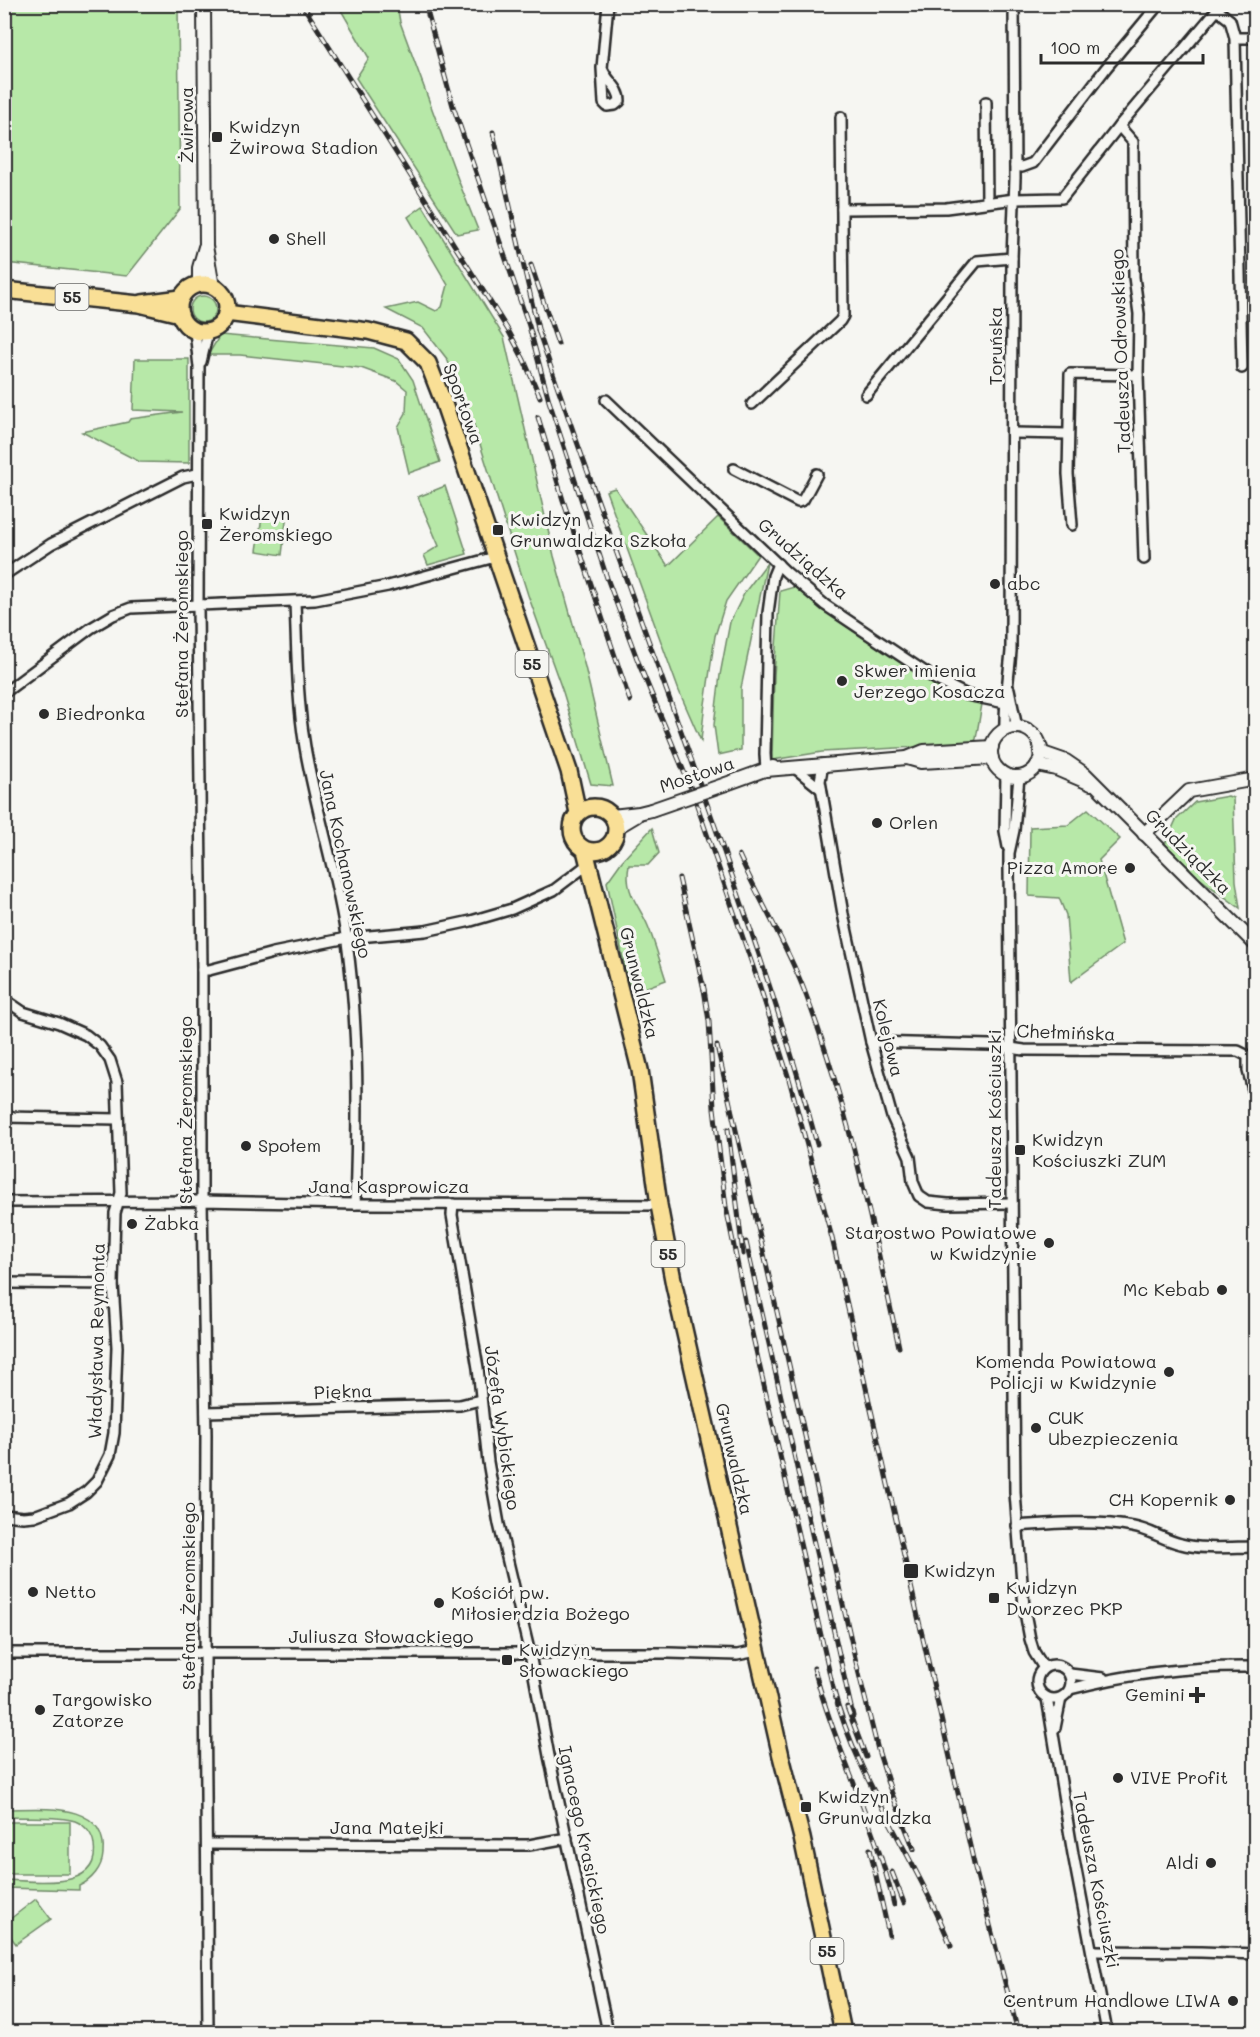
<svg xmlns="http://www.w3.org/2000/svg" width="1260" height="2037" font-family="Mali,sans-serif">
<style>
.green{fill:#b7e8a8;stroke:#718a6a;stroke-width:1.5}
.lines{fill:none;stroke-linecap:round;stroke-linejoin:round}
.minor-casing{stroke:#2b2b2b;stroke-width:14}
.tertiary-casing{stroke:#2b2b2b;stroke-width:16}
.primary-casing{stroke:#2b2b2b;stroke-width:20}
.minor{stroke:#f6f6f2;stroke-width:9}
.tertiary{stroke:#f6f6f2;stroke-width:12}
.primary{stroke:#f9df96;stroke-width:15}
.rail-casing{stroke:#2b2b2b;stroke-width:5}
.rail{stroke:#f6f6f2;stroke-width:3;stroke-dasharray:9;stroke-linecap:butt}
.tertiary-bridge-casing{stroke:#2b2b2b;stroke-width:16;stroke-linecap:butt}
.tertiary-bridge{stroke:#f6f6f2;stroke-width:12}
.poi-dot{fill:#2b2b2b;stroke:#f6f6f2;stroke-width:2}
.labels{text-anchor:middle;stroke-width:6;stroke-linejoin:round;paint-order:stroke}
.shield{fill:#f6f6f2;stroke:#686867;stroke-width:1.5}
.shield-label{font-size:16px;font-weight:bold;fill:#2b2b2b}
.street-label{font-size:18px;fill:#2b2b2b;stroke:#f6f6f2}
.poi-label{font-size:18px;fill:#2b2b2b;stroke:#f6f6f2;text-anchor:start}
</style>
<rect width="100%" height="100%" fill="#f6f6f2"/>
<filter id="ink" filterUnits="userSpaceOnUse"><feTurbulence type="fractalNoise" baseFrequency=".0167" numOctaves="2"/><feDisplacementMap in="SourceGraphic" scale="12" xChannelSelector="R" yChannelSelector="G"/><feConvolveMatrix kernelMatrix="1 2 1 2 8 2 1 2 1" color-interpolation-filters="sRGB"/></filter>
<g filter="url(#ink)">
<!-- green -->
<g class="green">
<path d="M 4,5 L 178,5 L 180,209 L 127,276 L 5,263 Z"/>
<path d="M 338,5 L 397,5 L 400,22 L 459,182 L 478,230 L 457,234 L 356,78 L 369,58 Z"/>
<path d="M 423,206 L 504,337 L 554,556 L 585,667 L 613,786 L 591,784 L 563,692 L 528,595 L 472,419 L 447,359 L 423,328 L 386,309 L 418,302 L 436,311 L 442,307 L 448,285 L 408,217 Z"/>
<circle cx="203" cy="309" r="13"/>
<path d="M 220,335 L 374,348 L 399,359 L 413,380 L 440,462 L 409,473 L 398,427 L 406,413 L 407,390 L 396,381 L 361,368 L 240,355 L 208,355 Z"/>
<path d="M 135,359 L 189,359 L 189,463 L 140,462 L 82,432 L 128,422 L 130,419 L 182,412 L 133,410 Z"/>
<path d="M 445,486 L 467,554 L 428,565 L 424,555 L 439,546 L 418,497 Z"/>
<path d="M 615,488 L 668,566 L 718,517 L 758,555 L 726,601 L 715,636 L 704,711 L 701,741 L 679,691 L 606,491 Z"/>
<path d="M 263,510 L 287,513 L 282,555 L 257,551 Z"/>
<path d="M 767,563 L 741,688 L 741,750 L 718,755 L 714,725 L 720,675 L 730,622 L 745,592 Z"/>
<path d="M 794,587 C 824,611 855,633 888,654 C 920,676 944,693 982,704 L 976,739 L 972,744 L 822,752 L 772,760 L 774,675 L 780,591 Z"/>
<path d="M 1228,796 L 1233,798 L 1236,881 L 1240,908 L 1199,878 L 1165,844 L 1176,820 L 1195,802 Z"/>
<path d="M 1088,809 L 1120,839 L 1099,860 L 1123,944 L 1071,982 L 1066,915 L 1059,898 L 1029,896 L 1030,827 L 1068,825 Z"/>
<path d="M 652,828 L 659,853 L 648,865 L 629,865 C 624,893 638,903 648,926 C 655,943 660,962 666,980 L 637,991 L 628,983 L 607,882 L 622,861 Z"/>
<path d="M 5,1809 C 39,1809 108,1800 103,1854 C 102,1868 92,1880 79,1886 L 79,1890 L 5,1888 L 5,1880 C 32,1880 101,1893 94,1845 C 93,1834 85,1825 75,1821 C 59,1815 22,1818 5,1817 Z"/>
<rect x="5" y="1822" width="65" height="52"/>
<path d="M 36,1899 L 51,1919 L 16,1944 L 5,1929 L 5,1923 Z"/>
</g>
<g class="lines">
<!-- minor casing -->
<g class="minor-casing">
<g id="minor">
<path d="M 1217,10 L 1230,20 L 1235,38 L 1242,368"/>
<path d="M 1235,38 L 1256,38"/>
<path d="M 602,68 C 606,81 620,87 620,101 L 615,105 L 607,106 L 604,103 L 602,68 L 608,4"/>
<path d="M 986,102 L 987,202"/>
<path d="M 1119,126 L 1133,142 L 1134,277 L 1139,314 L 1138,375 L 1144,559"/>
<path d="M 1015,166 L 1022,167 L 1033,163 L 1106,68 L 1159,4"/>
<path d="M 842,209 L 946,208 L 1015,199 L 1062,198 L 1119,126 L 1222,4"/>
<path d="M 195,331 L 199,367 L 198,606 L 202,970 L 202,1201 L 206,1434 L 205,1674 L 208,2032"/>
<path d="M 201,362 L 208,332"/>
<path d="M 866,395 L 977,261 L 1012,258"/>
<path d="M 606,400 L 786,572 L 825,605 L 937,680 L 967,695 L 1005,703"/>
<path d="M 752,404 L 840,321 L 843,316 L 841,117"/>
<path d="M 1013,433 L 1068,434"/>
<path d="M 734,469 L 798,502 L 803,500 L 817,474"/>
<path d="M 1072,525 L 1068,474 L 1070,374 L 1138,375"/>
<path d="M 4,575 L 51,544 L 183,477 L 197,474"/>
<path d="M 295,602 C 297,651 297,699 305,747 C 316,812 338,876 347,942 C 359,1029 358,1117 355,1204"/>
<path d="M 1009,689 L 1017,728"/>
<path d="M 4,693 L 91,628 L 113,615 L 131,608 L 315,600 L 388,586 L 495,557"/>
<path d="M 1005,730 C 1004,703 1009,677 1011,651 L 1012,258 L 1015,178 L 1014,4"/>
<path d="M 823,764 L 820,781 L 843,914 L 871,1042 L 892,1117 L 910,1157 L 913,1182 L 919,1196 L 928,1202 L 948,1204 L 1012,1203"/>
<path d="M 795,768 L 821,789"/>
<path d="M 766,770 L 765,754 L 768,613 L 773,576 L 778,564"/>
<path d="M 1006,775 L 1005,831 L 1008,847"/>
<path d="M 1019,777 L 1014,830 L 1009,853 L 1009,868 L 1015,1493 L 1024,1607 L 1030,1639 L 1034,1652 L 1044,1668"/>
<path d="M 202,970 L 209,970 L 273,953 L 347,938 L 425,931 L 471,921 L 512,909 L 554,890 L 587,865"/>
<path d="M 4,999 L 23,1012 L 59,1023 L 86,1035 L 100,1046 L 110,1060 L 117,1082 L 121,1193 L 115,1213 L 113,1284 L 117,1347 L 114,1433 L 110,1455 L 97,1481 L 86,1492 L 69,1503 L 34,1516 L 23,1517 L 4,1515"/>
<path d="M 871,1042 L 990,1045 L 1024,1050 L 1238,1051 L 1248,1056"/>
<path d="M 1248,1056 L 1248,1071 L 1256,1101"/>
<path d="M 4,1117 L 118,1119"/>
<path d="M 4,1202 L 202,1201 L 355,1204 L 659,1205"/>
<path d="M 453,1204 L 452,1215 L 478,1368 L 488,1462 L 499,1524 L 530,1654 L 549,1756 L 608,2032"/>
<path d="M 4,1283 L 113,1284"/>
<path d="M 206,1412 L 460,1405 L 480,1400"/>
<path d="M 1017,1526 C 1054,1523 1096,1520 1133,1527 C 1150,1530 1164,1540 1181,1544 C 1202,1550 1233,1547 1256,1547"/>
<path d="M 4,1653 L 669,1653 L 737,1655 L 757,1651"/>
<circle cx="1054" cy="1682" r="17"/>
<path d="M 1070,1674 L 1103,1678"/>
<path d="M 1070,1689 C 1130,1673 1193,1666 1256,1667"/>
<path d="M 1047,1698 L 1073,1854 L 1107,2032"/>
<path d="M 1055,1728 L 1061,1698"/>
<path d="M 207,1844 L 529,1845 L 567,1838"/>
<path d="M 1093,1951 L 1201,1952 L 1256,1954"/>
</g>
</g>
<!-- tertiary casing -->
<g class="tertiary-casing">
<g id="tertiary">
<path d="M 204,4 L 206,246 L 213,287"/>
<path d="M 199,285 L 199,268 L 205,247"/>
<circle cx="1016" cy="752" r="25"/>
<path d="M 1040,752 L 1066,761 L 1085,774 L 1256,945"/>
<path d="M 907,758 L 921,762 L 992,758"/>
<path d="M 1037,765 L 1056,769 L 1091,784"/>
<path d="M 766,770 L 907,758 L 924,751 L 992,747"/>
<path d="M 726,784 L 773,767"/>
<path d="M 612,816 L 639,813 L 651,810"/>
<path d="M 616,828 L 636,816"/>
<path d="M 1144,834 L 1189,791 L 1256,779"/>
</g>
</g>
<!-- primary casing -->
<g class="primary-casing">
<g id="primary">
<circle cx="203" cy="308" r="24"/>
<path d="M 4,290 L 139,304 L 180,314"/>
<path d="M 142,303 L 181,298"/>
<path d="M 226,313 L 368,331 L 406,341 L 428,363 L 444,404 L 569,771 L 578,813"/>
<circle cx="594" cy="829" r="22"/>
<path d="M 585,850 L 640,1070 L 659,1205 L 674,1285 L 781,1756 L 802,1838 L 843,2032"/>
</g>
</g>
<!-- minor -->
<use href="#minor" class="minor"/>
<!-- tertiary -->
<use href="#tertiary" class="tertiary"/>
<!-- primary -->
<use href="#primary" class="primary"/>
<!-- rail casing -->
<g class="rail-casing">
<g id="rail">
<path d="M 302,4 L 508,330 L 524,360 L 540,397"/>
<path d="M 425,4 L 453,106 L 529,326 L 549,401 L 607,578 L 639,664 L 692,791 L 759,984 L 789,1079 L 832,1238 L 975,1868 L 1018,2032"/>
<path d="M 493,132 L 539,333"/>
<path d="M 531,265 L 558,344"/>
<path d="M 538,330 C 598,506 664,680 725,855 C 758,951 791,1046 817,1144"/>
<path d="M 538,417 L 563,500 L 630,701"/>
<path d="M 739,855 C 760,902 788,946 806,995 C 849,1108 873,1229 899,1347"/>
<path d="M 679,878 L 704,990"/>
<path d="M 703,983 L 709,1021 L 714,1108 L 726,1207 L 747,1311 L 833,1688 C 857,1780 916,1858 951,1946"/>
<path d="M 717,1046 L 856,1662 L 878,1750 L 890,1788"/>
<path d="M 728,1129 L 743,1254"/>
<path d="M 746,1242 L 853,1716"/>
<path d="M 814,1668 C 835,1749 876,1824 894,1905"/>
<path d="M 847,1707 L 866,1757"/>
<path d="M 887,1781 L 914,1849"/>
<path d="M 870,1849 L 889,1935"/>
<path d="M 892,1872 L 904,1903"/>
</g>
</g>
<!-- rail -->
<use href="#rail" class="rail"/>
<!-- tertiary-bridge casing -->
<g class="tertiary-bridge-casing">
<path id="tertiary-bridge" d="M 651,810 L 726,784"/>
</g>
<!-- tertiary-bridge -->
<use href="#tertiary-bridge" class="tertiary-bridge"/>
</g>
</g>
<!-- markers -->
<g class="poi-dot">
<rect x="211" y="131" width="12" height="12" rx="3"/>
<circle cx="274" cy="239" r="6"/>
<rect x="201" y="518" width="12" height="12" rx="3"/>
<rect x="492" y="524" width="12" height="12" rx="3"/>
<circle cx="995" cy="584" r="6"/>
<circle cx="842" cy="681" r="6"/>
<circle cx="44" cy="714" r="6"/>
<circle cx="877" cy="823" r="6"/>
<circle cx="1130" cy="868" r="6"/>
<circle cx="246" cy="1146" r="6"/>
<rect x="1014" y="1144" width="12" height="12" rx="3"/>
<circle cx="132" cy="1224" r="6"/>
<circle cx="1049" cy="1243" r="6"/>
<circle cx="1222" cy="1290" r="6"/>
<circle cx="1169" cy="1372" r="6"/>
<circle cx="1036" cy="1428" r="6"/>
<circle cx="1230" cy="1500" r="6"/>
<rect x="903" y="1563" width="16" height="16" rx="3"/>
<circle cx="33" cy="1592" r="6"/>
<rect x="988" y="1592" width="12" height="12" rx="3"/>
<circle cx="439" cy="1603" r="6"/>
<rect x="501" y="1654" width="12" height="12" rx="3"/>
<path d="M1194 1686h6v6h6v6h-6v6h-6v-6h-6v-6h6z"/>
<circle cx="40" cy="1710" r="6"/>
<circle cx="1118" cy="1778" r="6"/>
<rect x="800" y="1801" width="12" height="12" rx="3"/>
<circle cx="1211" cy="1863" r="6"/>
<circle cx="1233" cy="2001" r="6"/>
</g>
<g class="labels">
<!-- shield labels -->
<g class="shield">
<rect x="55.5" y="284" width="33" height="26" rx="4.5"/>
<rect x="515.5" y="651" width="33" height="26" rx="4.5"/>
<rect x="651.5" y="1241" width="33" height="26" rx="4.5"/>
<rect x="810.5" y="1938" width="33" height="26" rx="4.5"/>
</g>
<g class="shield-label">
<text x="72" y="303">55</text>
<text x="532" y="670">55</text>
<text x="668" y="1260">55</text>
<text x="827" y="1957">55</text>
</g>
<!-- street labels -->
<g class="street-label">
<text transform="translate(187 125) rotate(-90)" y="6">Żwirowa</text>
<text transform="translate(996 346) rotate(-90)" y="6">Toruńska</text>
<text transform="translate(1121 351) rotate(-92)" y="6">Tadeusza Odrowskiego</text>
<text transform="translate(463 404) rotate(70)" y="6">Sportowa</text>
<text transform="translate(803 559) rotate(41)" y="6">Grudziądzka</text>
<text transform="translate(182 624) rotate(-90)" y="6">Stefana Żeromskiego</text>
<text transform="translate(697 775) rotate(-19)" y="6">Mostowa</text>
<text transform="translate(1188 852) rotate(45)" y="6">Grudziądzka</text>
<text transform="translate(345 864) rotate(78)" y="6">Jana Kochanowskiego</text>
<text transform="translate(639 983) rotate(76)" y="6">Grunwaldzka</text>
<text transform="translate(1066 1033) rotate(2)" y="6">Chełmińska</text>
<text transform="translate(888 1038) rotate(76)" y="6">Kolejowa</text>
<text transform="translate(186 1110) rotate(-90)" y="6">Stefana Żeromskiego</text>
<text transform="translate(995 1119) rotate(-90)" y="6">Tadeusza Kościuszki</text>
<text x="389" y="1193">Jana Kasprowicza</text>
<text transform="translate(97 1341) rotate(-89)" y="6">Władysława Reymonta</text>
<text transform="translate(343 1392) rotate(-2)" y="6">Piękna</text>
<text transform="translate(502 1428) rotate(82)" y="6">Józefa Wybickiego</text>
<text transform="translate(734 1459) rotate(77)" y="6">Grunwaldzka</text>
<text transform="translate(189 1596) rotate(-90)" y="6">Stefana Żeromskiego</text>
<text x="381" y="1643">Juliusza Słowackiego</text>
<text x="387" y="1834">Jana Matejki</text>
<text transform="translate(584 1840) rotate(78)" y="6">Ignacego Krasickiego</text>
<text transform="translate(1096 1880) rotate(79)" y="6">Tadeusza Kościuszki</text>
</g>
<!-- poi labels -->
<g class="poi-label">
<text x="229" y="133">Kwidzyn<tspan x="229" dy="21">Żwirowa Stadion</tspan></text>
<text x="286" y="245">Shell</text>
<text x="219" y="520">Kwidzyn<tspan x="219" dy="21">Żeromskiego</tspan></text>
<text x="510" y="526">Kwidzyn<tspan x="510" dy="21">Grunwaldzka Szkoła</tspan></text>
<text x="1007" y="590">abc</text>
<text x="854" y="677">Skwer imienia<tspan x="854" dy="21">Jerzego Kosacza</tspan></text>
<text x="56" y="720">Biedronka</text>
<text x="889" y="829">Orlen</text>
<text x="1118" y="874" text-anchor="end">Pizza Amore</text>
<text x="1032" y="1146">Kwidzyn<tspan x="1032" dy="21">Kościuszki ZUM</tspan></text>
<text x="258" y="1152">Społem</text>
<text x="144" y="1230">Żabka</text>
<text x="1037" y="1239" text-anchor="end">Starostwo Powiatowe<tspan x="1037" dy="21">w Kwidzynie</tspan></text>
<text x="1210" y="1296" text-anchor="end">Mc Kebab</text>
<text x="1157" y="1368" text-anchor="end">Komenda Powiatowa<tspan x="1157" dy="21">Policji w Kwidzynie</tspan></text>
<text x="1048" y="1424">CUK<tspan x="1048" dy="21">Ubezpieczenia</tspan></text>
<text x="1218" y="1506" text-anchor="end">CH Kopernik</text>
<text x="924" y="1577">Kwidzyn</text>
<text x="1006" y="1594">Kwidzyn<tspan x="1006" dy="21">Dworzec PKP</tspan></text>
<text x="45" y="1598">Netto</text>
<text x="451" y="1599">Kościół pw.<tspan x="451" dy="21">Miłosierdzia Bożego</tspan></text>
<text x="519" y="1656">Kwidzyn<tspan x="519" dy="21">Słowackiego</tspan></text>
<text x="1185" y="1701" text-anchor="end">Gemini</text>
<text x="52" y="1706">Targowisko<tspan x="52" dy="21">Zatorze</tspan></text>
<text x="1130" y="1784">VIVE Profit</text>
<text x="818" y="1803">Kwidzyn<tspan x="818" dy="21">Grunwaldzka</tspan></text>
<text x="1199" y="1869" text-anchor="end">Aldi</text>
<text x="1221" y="2007" text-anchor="end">Centrum Handlowe LIWA</text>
</g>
</g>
<!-- margin -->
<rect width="1260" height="2037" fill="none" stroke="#f6f6f2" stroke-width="24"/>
<rect x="12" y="12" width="1236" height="2013" fill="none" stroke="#2b2b2b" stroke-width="2" filter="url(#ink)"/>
<!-- scale -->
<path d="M1041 54v9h162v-9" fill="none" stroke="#2b2b2b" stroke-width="3"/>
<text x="1050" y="54" font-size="18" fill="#2b2b2b" stroke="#f6f6f2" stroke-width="4.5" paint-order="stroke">100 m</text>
</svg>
